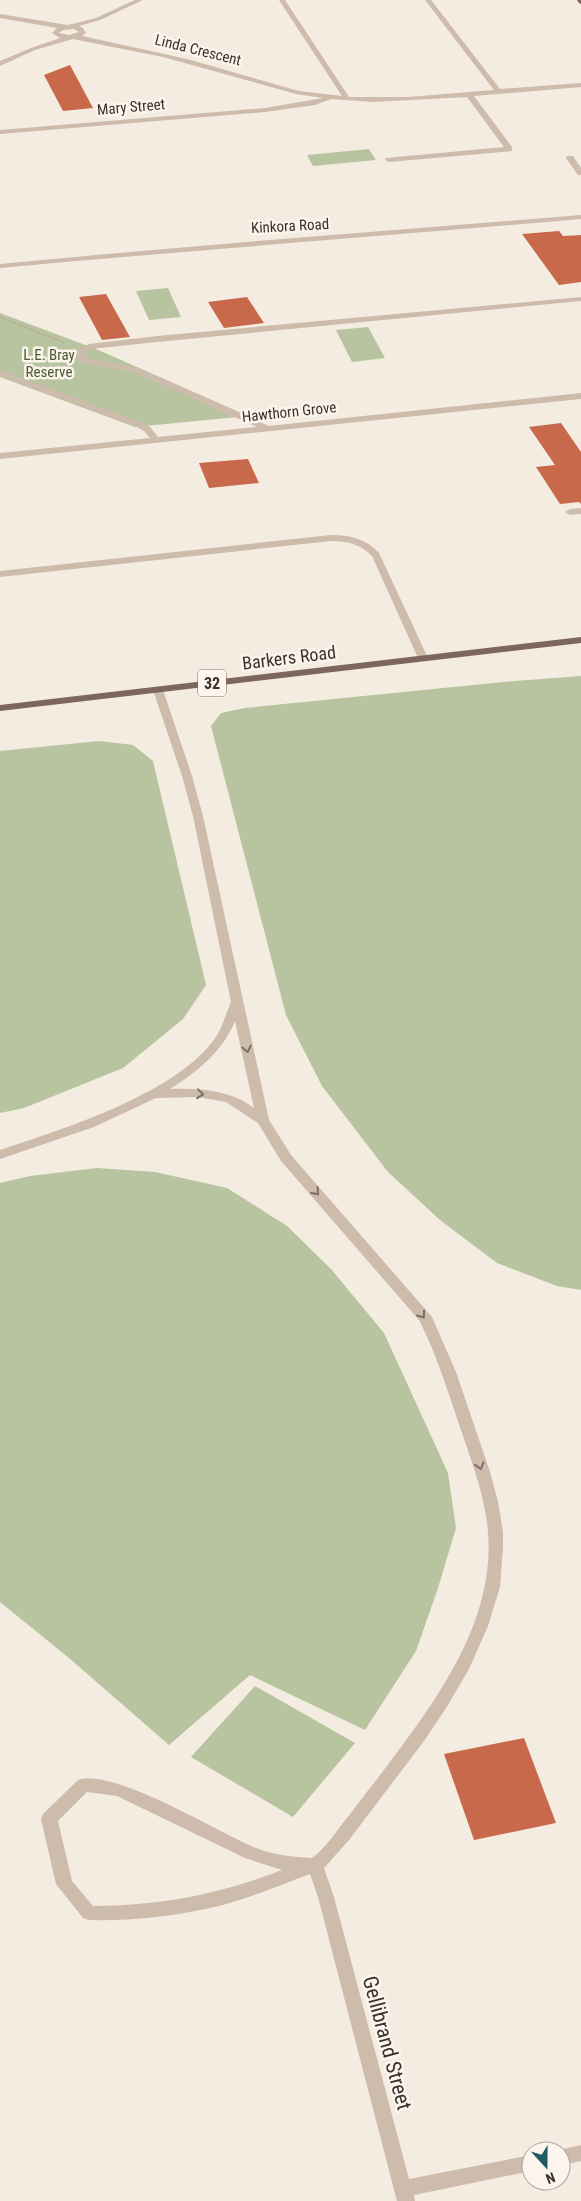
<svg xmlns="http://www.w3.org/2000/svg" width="581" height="2201" font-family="'Roboto Condensed',sans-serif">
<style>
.green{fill:#b8c4a0}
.building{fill:#c8694b}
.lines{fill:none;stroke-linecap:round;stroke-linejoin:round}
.path{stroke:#b9a596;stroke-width:2;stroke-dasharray:1 1;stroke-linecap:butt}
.minor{fill:#cdbbac;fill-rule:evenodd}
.major{fill:#7d675c;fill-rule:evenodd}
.oneway{stroke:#7d6f65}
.labels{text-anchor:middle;stroke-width:5;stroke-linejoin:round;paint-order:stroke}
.far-street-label{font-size:15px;fill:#3b302b;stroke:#fbf5ee}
.far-park-label{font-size:15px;fill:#4a5a2e;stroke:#fbf5ee}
.shield{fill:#fbf5ee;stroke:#756b66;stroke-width:1}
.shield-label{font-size:16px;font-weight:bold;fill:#3b302b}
.street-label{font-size:18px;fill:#3b302b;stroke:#fbf5ee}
.near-street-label{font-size:21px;fill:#3b302b;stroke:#fbf5ee}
</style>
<rect width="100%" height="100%" fill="#f4ebe1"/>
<!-- green -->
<g class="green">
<path d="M 369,149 L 376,160 L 313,166 L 307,155 Z"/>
<path d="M 168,288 L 181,317 L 149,320 L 136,291 Z"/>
<path d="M 0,313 L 96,349 L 248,416 L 135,427 L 0,377 Z"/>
<path d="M 368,327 L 385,358 L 352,362 L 336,330 Z"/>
<path d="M 581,676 L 581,1290 L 557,1286 L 497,1263 L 440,1220 L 388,1172 L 322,1086 L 286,1015 L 211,726 L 221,713 L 245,708 L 503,682 Z"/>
<path d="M 99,741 L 133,745 L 153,761 L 206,985 L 183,1019 L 123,1068 L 24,1108 L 0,1113 L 0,751 Z"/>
<path d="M 97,1168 L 155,1172 L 227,1188 L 287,1226 L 331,1269 L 384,1333 L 448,1473 L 456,1528 L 438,1588 L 416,1651 L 365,1730 L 250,1675 L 169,1745 L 69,1658 L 0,1602 L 0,1183 L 30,1176 Z"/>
<path d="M 255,1686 L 355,1743 L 293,1817 L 191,1757 Z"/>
</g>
<!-- building -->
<g class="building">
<path d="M 70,65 L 93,108 L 63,111 L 44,75 Z"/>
<path d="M 559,231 L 563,236 L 581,235 L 581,282 L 559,285 L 522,234 Z"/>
<path d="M 106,294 L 130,337 L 102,340 L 79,297 Z"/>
<path d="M 247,297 L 264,323 L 224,328 L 208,302 Z"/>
<path d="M 561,423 L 581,452 L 581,504 L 579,502 L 560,504 L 536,467 L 555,465 L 529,427 Z"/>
<path d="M 248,459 L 259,483 L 209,488 L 199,463 Z"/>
<path d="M 524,1738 L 556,1823 L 474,1840 L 444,1754 Z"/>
</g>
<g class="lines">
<!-- path -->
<path class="path" d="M 0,317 L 65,343"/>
<!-- minor -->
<g class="minor">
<path d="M 135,0 L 143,0 L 100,20 L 79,26 L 83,28 L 86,33 L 82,36 L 187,59 L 299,91 L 342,96 L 279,0 L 285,0 L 349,97 L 408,97 L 494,90 L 425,0 L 431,0 L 500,89 L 581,83 L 581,87 L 474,96 L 512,147 L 512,151 L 389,162 L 385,160 L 386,158 L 504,147 L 467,97 L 374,102 L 331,99 L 315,105 L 265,112 L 0,134 L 0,130 L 265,108 L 323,98 L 296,94 L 163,57 L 73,39 L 35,50 L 0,66 L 0,61 L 31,48 L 60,38 L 52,33 L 57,28 L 0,18 L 0,14 L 68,25 L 96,18 ZM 74,29 L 79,32 L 69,35 L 59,33 L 63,30 Z"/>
<path d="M 567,156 L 573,156 L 581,168 L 581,175 L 578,175 L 566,158 Z"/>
<path d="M 581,215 L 581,219 C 387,236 194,250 0,268 L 0,264 C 194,245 387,231 581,215 Z"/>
<path d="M 581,297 L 581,301 L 157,342 L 91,349 L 81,354 L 90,359 L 139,368 L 269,426 L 581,393 L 581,399 L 0,459 L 0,453 L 150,438 L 144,431 L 137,427 L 0,376 L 0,370 L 143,423 L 150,427 L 158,437 L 257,427 L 133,372 L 87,364 L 74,358 L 74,351 L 89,344 L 157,336 Z"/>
<path d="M 581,508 L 581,514 L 570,515 L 565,512 L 570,509 Z"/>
<path d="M 331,535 C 350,535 366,539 379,553 L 428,658 L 427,660 L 423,661 L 418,658 L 372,556 C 360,544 348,541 331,541 L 0,577 L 0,571 Z"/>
<path d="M 158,687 L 163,690 L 192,776 L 203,816 L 269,1120 L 291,1155 L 432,1317 L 456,1372 L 490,1472 L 498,1502 L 503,1532 L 503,1547 L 500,1587 L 488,1626 L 469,1669 L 448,1705 L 424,1741 L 349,1840 L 324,1868 L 334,1897 L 409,2179 L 531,2155 L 531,2171 L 414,2195 L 415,2201 L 397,2201 L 318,1897 L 310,1874 C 281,1885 252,1897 223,1905 C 179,1916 134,1921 89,1920 L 83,1918 L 56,1884 L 41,1819 L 43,1814 L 78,1780 C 115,1768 217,1832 256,1848 C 275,1855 292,1857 312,1858 C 326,1848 336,1831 347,1818 C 362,1798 378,1778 393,1758 C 442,1693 495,1617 488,1532 C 485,1496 472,1463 461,1430 C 448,1392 437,1355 419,1320 L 281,1161 L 258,1123 L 226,1102 L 198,1097 L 156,1098 L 94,1127 L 0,1159 L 0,1150 C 63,1129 187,1091 220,1030 C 224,1021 227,1011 231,1002 L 193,816 L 182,776 L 153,690 ZM 235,1021 L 254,1108 C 230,1090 200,1088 170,1089 C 197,1072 223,1051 235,1021 ZM 87,1792 L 117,1796 L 245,1858 L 282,1870 C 221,1894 159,1906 93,1906 L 72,1881 L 58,1821 Z"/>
<path d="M 581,2145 L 581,2161 L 561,2165 L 561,2151 L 555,2151 Z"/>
</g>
<!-- major -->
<g class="major">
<path d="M 577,0 L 581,0 L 581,4 L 579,3 Z"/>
<path d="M 581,637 L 581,643 L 0,711 L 0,705 Z"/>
</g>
</g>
<!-- one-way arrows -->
<defs><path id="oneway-chevron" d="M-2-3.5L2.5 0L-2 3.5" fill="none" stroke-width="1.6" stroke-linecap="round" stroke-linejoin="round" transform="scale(1.25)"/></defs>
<g class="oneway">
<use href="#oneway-chevron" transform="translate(247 1049) rotate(77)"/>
<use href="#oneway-chevron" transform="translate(200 1094) rotate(6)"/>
<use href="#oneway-chevron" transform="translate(316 1192) rotate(48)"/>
<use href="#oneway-chevron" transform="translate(422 1315) rotate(54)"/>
<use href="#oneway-chevron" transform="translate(480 1466) rotate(73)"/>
</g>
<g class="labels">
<!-- far-street labels -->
<g class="far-street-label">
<text transform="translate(198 50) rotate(14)" y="5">Linda Crescent</text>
<text transform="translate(131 107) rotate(-5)" y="5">Mary Street</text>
<text transform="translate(290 226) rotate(-3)" y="5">Kinkora Road</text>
<text transform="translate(289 412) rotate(-6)" y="5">Hawthorn Grove</text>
</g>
<!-- far-park labels -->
<g class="far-park-label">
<text x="49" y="360">L.E. Bray<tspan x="49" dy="17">Reserve</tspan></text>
</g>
<!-- shield labels -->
<rect class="shield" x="198" y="669.5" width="28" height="27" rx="4"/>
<g class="shield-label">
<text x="212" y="689">32</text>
</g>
<!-- street labels -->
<g class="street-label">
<text transform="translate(289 658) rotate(-7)" y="6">Barkers Road</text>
</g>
<!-- near-street labels -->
<g class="near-street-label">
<text transform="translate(387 2043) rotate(75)" y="7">Gellibrand Street</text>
</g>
</g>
<!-- north arrow -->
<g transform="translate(546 2166) rotate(159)"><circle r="24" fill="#fbf5ee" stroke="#aea6a0"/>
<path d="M0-4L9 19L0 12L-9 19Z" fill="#1f5a5e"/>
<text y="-8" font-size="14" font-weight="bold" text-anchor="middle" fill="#3b302b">N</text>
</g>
</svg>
